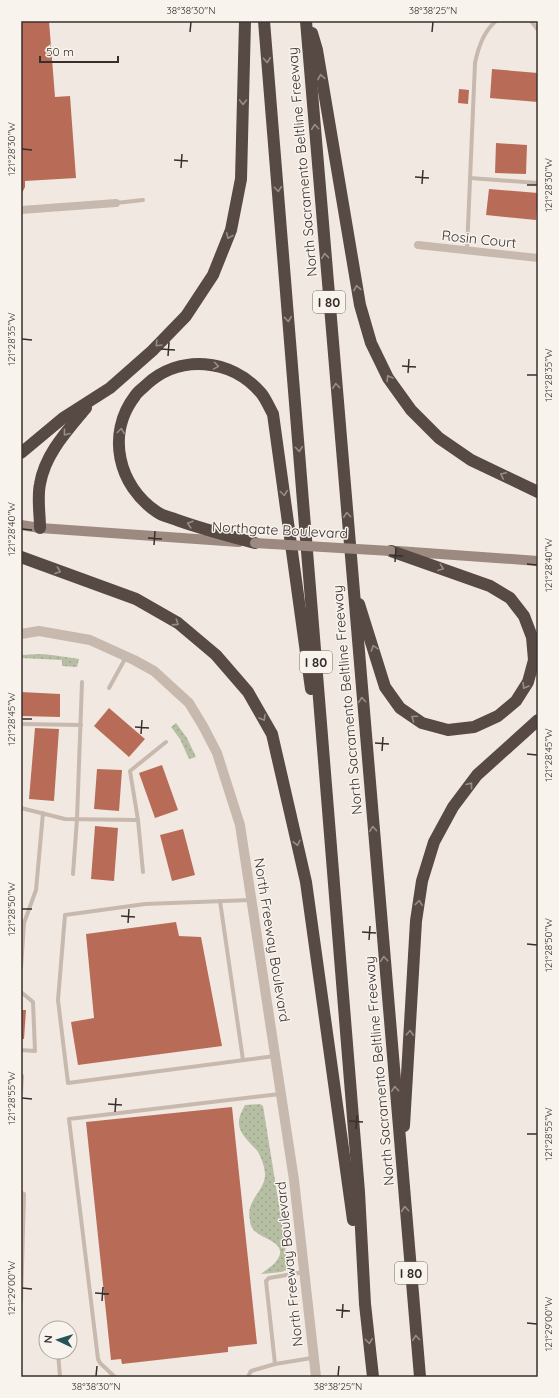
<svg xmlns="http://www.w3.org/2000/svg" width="559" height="1398" font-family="Quicksand,sans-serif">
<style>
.grass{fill:url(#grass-dots)}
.building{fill:#b86c58}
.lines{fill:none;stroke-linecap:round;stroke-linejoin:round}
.service{stroke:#c8b9ae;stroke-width:4}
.minor{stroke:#c8b9ae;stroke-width:8}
.tertiary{stroke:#c8b9ae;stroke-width:10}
.secondary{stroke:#9c8980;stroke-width:10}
.motorway{stroke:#574944;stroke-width:12}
.secondary-bridge{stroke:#9c8980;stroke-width:10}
.oneway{stroke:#988d88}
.ticks{fill:none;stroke:#382f2c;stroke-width:1.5}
.labels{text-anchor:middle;stroke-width:3;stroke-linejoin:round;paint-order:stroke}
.shield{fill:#f9f3ee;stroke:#726a66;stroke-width:1}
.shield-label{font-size:13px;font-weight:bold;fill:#382f2c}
.street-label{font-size:14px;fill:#382f2c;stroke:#f9f3ee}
.neatline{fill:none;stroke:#382f2c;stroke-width:1.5}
.ticks-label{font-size:10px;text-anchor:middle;fill:#382f2c}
</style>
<defs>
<pattern id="grass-dots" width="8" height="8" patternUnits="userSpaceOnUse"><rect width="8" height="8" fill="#b6bfa3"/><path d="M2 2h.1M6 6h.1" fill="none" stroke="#9da48c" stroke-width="1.8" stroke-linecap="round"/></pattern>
</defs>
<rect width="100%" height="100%" fill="#f1e9e1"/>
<!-- grass -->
<g class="grass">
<path d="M 40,654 L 52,655 L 79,659 L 77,667 L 62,666 L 62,660 L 21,658 L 21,655 Z"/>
<path d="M 176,723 L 187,738 L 196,757 L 189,759 L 180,739 L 171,727 Z"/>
<path d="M 260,1104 L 263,1106 L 282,1224 L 288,1269 L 282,1272 L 261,1274 C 266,1270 274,1265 277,1260 C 290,1242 259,1239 253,1229 C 251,1227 250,1223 250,1220 C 245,1201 265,1191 265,1175 C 265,1168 262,1159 258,1152 C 252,1144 238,1134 239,1122 C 239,1116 242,1111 245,1105 Z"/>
</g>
<!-- building -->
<g class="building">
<path d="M 21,21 L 49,21 L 55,97 L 70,96 L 76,178 L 25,181 L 25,187 L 21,195 Z"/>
<path d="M 492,69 L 538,73 L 538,102 L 490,98 Z"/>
<path d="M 459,89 L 469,90 L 468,104 L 458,103 Z"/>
<path d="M 496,143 L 527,145 L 526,174 L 495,173 Z"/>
<path d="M 489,189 L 538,193 L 536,220 L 486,215 Z"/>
<path d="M 21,692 L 60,694 L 60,717 L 21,716 Z"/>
<path d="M 109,708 L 145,739 L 129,757 L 94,726 Z"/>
<path d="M 35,728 L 59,729 L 54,801 L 29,799 Z"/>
<path d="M 162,765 L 178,810 L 155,818 L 139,773 Z"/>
<path d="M 97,769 L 122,770 L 119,811 L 94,809 Z"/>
<path d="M 95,826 L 118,828 L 114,881 L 91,879 Z"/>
<path d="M 183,829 L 195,875 L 172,881 L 160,835 Z"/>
<path d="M 176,922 L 179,936 L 201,937 L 222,1046 L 78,1065 L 71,1022 L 94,1018 L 86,934 Z"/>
<path d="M 21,1010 L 26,1010 L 24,1039 L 21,1039 Z"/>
<path d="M 232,1107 L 257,1344 L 228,1347 L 228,1352 L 122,1364 L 121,1359 L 111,1360 L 86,1122 Z"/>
</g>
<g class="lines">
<!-- service -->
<g class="service">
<path d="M 531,21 L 538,30"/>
<path d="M 470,178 L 538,183"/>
<path d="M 116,203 L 143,200"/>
<path d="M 467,250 L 475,63 C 478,48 484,31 496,21"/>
<path d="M 109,688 L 126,657"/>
<path d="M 21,724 L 81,725"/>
<path d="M 21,808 L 65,819 L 138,820"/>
<path d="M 143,872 L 138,820 L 130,771 L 166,742"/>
<path d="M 73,874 L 77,819 L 82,682"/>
<path d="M 251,900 L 145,904 L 65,915 L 58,1000 L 68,1083 L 275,1056"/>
<path d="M 220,901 L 243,1060"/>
<path d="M 21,968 L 24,923 L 36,890 L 43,813"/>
<path d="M 21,992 L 33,1002 L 35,1051 L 21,1050"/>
<path d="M 21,1093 L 22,1076"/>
<path d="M 21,1193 L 24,1194 L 21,1302"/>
<path d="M 58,1352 L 60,1377"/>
<path d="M 275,1364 L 266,1281 L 269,1278 L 304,1272"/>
<path d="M 115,1377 L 100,1363 L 98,1359 L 69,1119 L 280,1094"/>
<path d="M 248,1377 L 251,1371 L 275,1364 L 312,1358"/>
</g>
<!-- minor -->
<g class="minor">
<path d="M 21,210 L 116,203"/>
<path d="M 418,245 L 538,258"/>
</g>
<!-- tertiary -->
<path class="tertiary" d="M 21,634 L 39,631 L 90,640 L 134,660 L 154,671 L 189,703 L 203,726 L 217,753 L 240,825 L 294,1180 L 316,1377"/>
<!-- secondary -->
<g class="secondary">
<path d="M 21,525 L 40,528 L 239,542"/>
<path d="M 398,551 L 538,561"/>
</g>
<!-- motorway -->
<g class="motorway">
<path d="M 264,21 L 359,1192 L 365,1304 L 373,1377"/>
<path d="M 306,21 L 420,1377"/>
<path d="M 312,33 L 317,50 L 360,305 L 371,343 L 388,378 L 411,410 L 439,438 L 471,460 L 538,492"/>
<path d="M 21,453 L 63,418 L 110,388 L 152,351 L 186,316 L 213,275 L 231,230 L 241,179 L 245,21"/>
<path d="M 40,528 C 40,514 37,498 40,484 C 45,454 67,431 86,408"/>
<path d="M 255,543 C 229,536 202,529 177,520 C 170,517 162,516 157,512 C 118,486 106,434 135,396 C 137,392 142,389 146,385 C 179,354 231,358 261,393 C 266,399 269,407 273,414 L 311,689"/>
<path d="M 21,557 L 136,599 L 178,623 L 216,655 L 248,692 L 272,734 L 306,882 L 353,1220"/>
<path d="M 359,604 L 385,687 L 400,708 L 422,723 L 448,730 L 474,727 L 498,716 L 516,701 L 528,682 L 534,660 L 532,637 L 524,616 L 510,598 L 490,586 L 391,551"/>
<path d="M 404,1126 L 416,921 L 422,881 L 434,842 L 453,807 L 477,775 L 538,720"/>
</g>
<!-- secondary-bridge -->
<path class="secondary-bridge" d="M 255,543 L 391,551"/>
</g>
<!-- one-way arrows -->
<defs><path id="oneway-chevron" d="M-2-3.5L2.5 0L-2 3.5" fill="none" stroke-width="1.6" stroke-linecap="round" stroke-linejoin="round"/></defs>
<g class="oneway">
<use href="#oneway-chevron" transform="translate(267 60) rotate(85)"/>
<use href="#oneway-chevron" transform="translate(321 77) rotate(-100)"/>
<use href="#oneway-chevron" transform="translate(243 102) rotate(91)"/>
<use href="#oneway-chevron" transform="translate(315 127) rotate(-95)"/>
<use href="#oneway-chevron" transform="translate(278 189) rotate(85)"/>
<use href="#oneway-chevron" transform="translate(229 236) rotate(113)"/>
<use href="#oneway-chevron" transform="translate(325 256) rotate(-95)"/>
<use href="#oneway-chevron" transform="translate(357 288) rotate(-100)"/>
<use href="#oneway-chevron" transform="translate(288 319) rotate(85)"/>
<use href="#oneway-chevron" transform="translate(158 344) rotate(134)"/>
<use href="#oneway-chevron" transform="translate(216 366) rotate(9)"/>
<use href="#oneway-chevron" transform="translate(389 378) rotate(-121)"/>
<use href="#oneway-chevron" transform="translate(336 386) rotate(-95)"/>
<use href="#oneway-chevron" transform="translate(121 431) rotate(-82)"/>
<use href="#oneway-chevron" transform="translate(66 433) rotate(128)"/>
<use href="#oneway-chevron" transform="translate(299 449) rotate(85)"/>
<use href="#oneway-chevron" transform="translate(503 475) rotate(-155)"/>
<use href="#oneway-chevron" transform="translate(284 493) rotate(82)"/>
<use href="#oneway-chevron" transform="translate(347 515) rotate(-95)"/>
<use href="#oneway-chevron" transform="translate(190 524) rotate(-163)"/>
<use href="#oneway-chevron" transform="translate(441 568) rotate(20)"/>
<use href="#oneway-chevron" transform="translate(58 571) rotate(20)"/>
<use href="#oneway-chevron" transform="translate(176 623) rotate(33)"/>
<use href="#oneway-chevron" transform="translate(374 648) rotate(-108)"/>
<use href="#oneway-chevron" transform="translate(525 686) rotate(121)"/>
<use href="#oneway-chevron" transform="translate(362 700) rotate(-95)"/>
<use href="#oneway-chevron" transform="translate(263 718) rotate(60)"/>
<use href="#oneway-chevron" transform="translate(414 718) rotate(-145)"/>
<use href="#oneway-chevron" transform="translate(470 785) rotate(-52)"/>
<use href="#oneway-chevron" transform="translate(373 829) rotate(-95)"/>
<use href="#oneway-chevron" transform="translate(297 843) rotate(77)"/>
<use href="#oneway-chevron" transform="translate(419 903) rotate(-83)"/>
<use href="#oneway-chevron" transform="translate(384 959) rotate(-95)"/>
<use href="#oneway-chevron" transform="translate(410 1033) rotate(-87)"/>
<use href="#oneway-chevron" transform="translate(395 1089) rotate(-95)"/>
<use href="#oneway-chevron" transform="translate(405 1209) rotate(-95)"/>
<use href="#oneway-chevron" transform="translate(416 1338) rotate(-95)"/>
<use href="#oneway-chevron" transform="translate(369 1341) rotate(83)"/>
</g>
<!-- ticks -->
<path class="ticks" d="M 190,32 L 191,22M 432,32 L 433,22M 22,149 L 32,150M 174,160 L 188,161M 181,168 L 182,154M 415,177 L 429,178M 422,184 L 423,170M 527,185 L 537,185M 22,339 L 32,340M 161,349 L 175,350M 168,356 L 169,342M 402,366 L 416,367M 408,373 L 409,359M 527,375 L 537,375M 22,529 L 32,530M 148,538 L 162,539M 154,545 L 155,531M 389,555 L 403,556M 395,562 L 396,548M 527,564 L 537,565M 22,719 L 32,719M 135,727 L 149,728M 141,734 L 142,720M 375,743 L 389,744M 382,751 L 383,737M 527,754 L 537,755M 22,909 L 32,909M 121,916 L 135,917M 128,923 L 129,909M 362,932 L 376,933M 369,940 L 370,926M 527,944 L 537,945M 22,1098 L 32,1099M 108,1104 L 122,1105M 115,1112 L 116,1098M 349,1121 L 363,1122M 356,1129 L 357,1115M 527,1134 L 537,1134M 22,1288 L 32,1289M 95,1293 L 109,1294M 102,1301 L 103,1287M 336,1310 L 350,1311M 342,1318 L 343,1304M 527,1323 L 537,1324M 96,1376 L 97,1366M 338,1376 L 339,1366"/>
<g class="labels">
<!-- shield labels -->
<g class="shield">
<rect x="313" y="291" width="32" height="22" rx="3"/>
<rect x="300" y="651" width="32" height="22" rx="3"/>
<rect x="395" y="1262" width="32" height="22" rx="3"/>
</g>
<g class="shield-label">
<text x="329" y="307">I 80</text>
<text x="316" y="667">I 80</text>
<text x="411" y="1278">I 80</text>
</g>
<!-- street labels -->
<g class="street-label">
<text transform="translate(302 162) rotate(-95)" y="5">North Sacramento Beltline Freeway</text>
<text transform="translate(479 239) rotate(6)" y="5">Rosin Court</text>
<text transform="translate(280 530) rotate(3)" y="5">Northgate Boulevard</text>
<text transform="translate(347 700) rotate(-95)" y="5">North Sacramento Beltline Freeway</text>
<text transform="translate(272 940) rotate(81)" y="5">North Freeway Boulevard</text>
<text transform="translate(379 1071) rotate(-95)" y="5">North Sacramento Beltline Freeway</text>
<text transform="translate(289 1264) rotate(-96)" y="5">North Freeway Boulevard</text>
</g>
</g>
<!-- border -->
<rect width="559" height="1398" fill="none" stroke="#f9f3ee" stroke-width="44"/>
<!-- north arrow -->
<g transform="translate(58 1340) rotate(274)"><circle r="19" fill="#f9f3ee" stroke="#aca5a0"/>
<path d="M0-3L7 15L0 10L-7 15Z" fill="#265355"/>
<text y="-6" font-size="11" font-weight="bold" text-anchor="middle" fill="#382f2c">N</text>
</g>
<!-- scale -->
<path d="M40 56v6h78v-6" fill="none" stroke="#382f2c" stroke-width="2"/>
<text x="46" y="56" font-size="12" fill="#382f2c" stroke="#f9f3ee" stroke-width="3" paint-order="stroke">50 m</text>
<rect x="22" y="22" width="515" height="1354" class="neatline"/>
<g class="ticks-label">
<text x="191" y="14">38°38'30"N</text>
<text x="433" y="14">38°38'25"N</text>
<text transform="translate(11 149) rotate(-90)" y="4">121°28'30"W</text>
<text transform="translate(548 185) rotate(-90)" y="4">121°28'30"W</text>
<text transform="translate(11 339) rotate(-90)" y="4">121°28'35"W</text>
<text transform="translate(548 375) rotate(-90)" y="4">121°28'35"W</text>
<text transform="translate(11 529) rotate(-90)" y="4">121°28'40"W</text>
<text transform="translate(548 565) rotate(-90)" y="4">121°28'40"W</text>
<text transform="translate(11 719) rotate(-90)" y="4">121°28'45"W</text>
<text transform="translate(548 755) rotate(-90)" y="4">121°28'45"W</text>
<text transform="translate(11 909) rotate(-90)" y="4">121°28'50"W</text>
<text transform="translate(548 945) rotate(-90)" y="4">121°28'50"W</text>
<text transform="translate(11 1098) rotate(-90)" y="4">121°28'55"W</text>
<text transform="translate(548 1134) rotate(-90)" y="4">121°28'55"W</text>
<text transform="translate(11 1288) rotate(-90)" y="4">121°29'00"W</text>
<text transform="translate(548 1324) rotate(-90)" y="4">121°29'00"W</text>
<text x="96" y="1390">38°38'30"N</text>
<text x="338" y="1390">38°38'25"N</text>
</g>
</svg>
